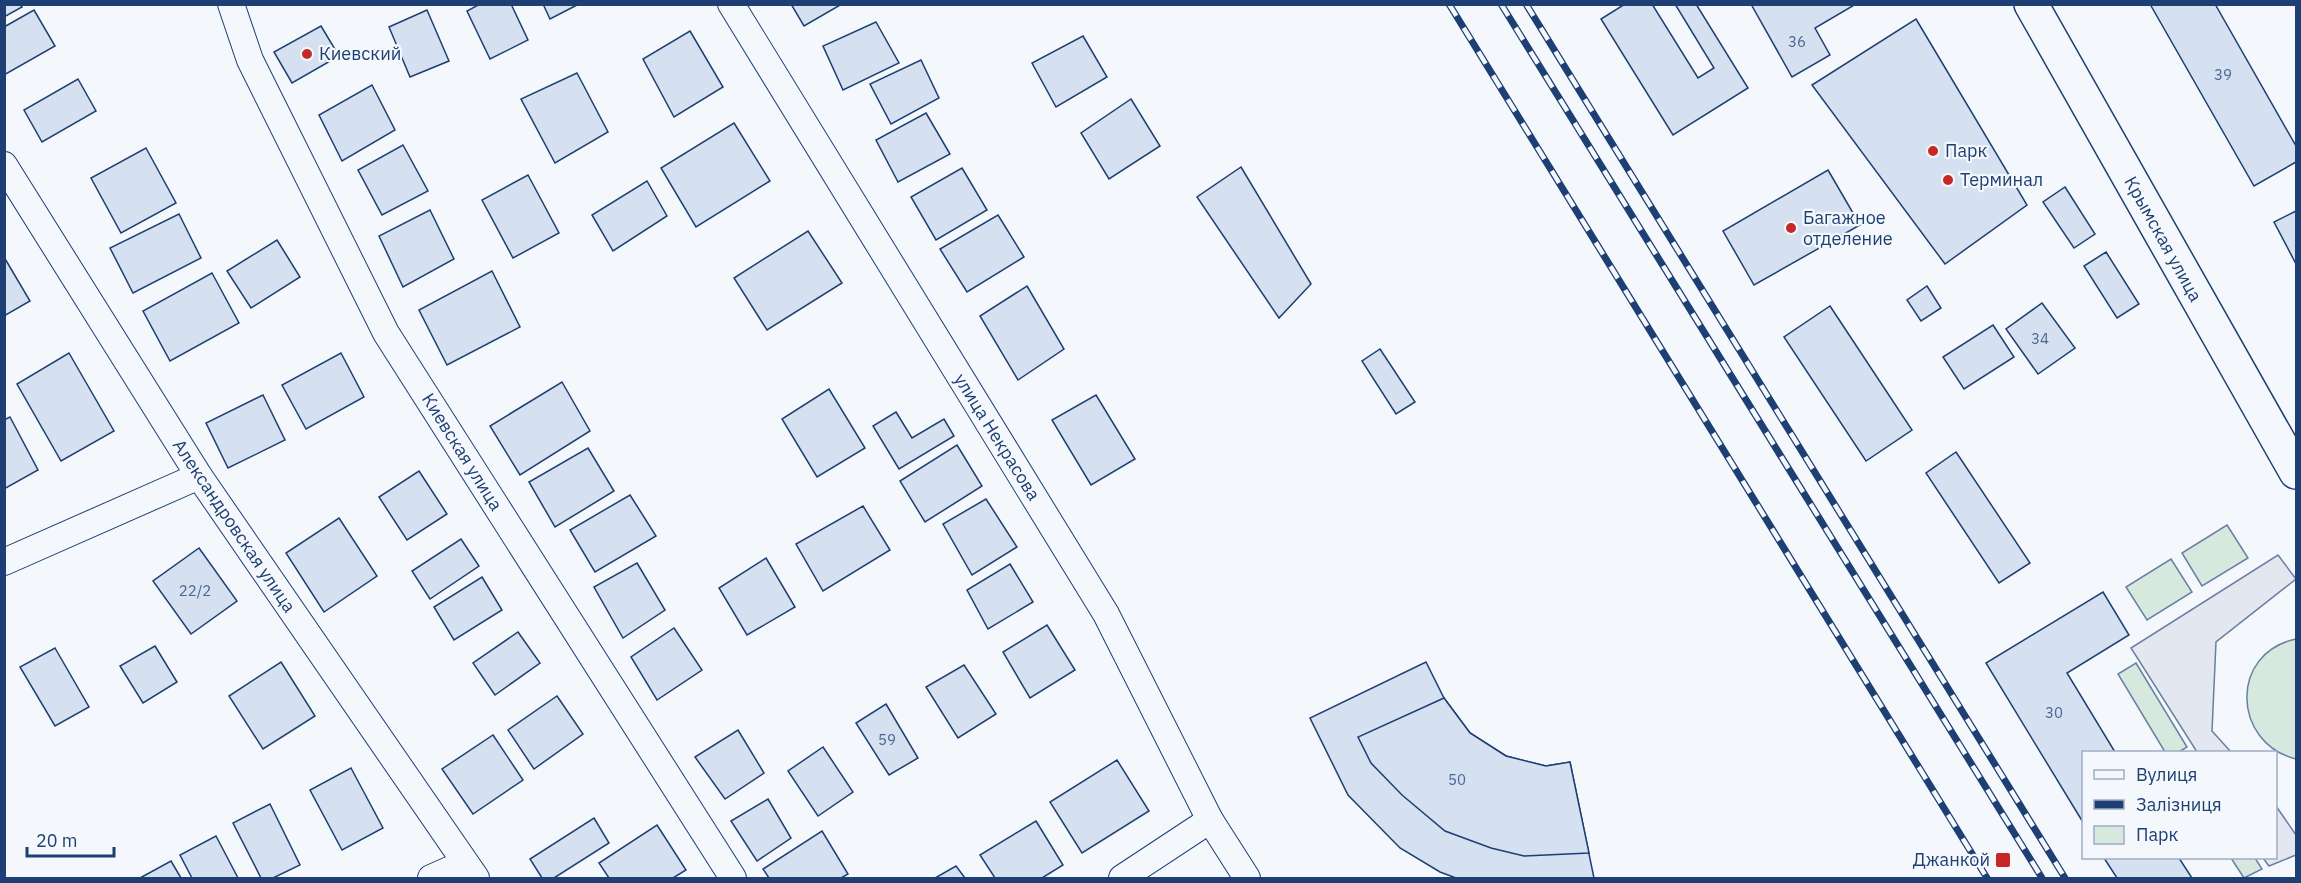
<svg xmlns="http://www.w3.org/2000/svg" width="2301" height="883" font-family="'IBM Plex Sans',sans-serif">
<style>
.green{fill:#d7e8df;stroke:#687fa3;stroke-width:1.5}
.parking{fill:#e3e8f0;stroke:#687fa3;stroke-width:1.5}
.building{fill:#d5e0f0;stroke:#1d3f73;stroke-width:1.5}
.lines{fill:none;stroke-linecap:round;stroke-linejoin:round}
.minor-casing{stroke:#1d3f73;stroke-width:28}
.secondary-casing{stroke:#1d3f73;stroke-width:36}
.minor{stroke:#f4f7fb;stroke-width:26}
.secondary{stroke:#f4f7fb;stroke-width:33}
.rail-casing{stroke:#1d3f73;stroke-width:7}
.rail{stroke:#f4f7fb;stroke-width:4.5;stroke-dasharray:14;stroke-linecap:butt}
.poi-dot{fill:#c62828;stroke:#f4f7fb;stroke-width:2}
.labels{text-anchor:middle;stroke-width:4.5;stroke-linejoin:round;paint-order:stroke}
.number-label{font-size:15px;fill:#4b6792}
.poi-label{font-size:18px;fill:#1d3f73;stroke:#f4f7fb;text-anchor:start}
.street-label{font-size:18px;fill:#1d3f73;stroke:#f4f7fb}
</style>
<rect width="100%" height="100%" fill="#f4f7fb"/>
<!-- green -->
<g class="green">
<path d="M 2227,525 L 2248,558 L 2202,586 L 2182,553 Z"/>
<path d="M 2171,559 L 2192,592 L 2147,620 L 2126,587 Z"/>
<path d="M 2296,639 L 2296,759 C 2232,743 2229,653 2296,639 Z"/>
<path d="M 2136,663 L 2187,747 L 2179,752 L 2165,752 L 2118,674 Z"/>
<path d="M 2231,858 L 2255,858 L 2262,869 L 2244,878 Z"/>
</g>
<!-- parking -->
<g class="parking">
<path d="M 2278,555 L 2296,579 L 2216,642 L 2212,731 L 2231,752 L 2197,752 L 2131,648 Z"/>
<path d="M 2276,806 L 2296,835 L 2296,855 L 2269,866 L 2263,858 L 2276,858 Z"/>
</g>
<!-- building -->
<g class="building">
<path d="M 4,4 L 20,4 L 22,7 L 4,17 Z"/>
<path d="M 480,4 L 511,4 L 528,40 L 490,59 L 467,11 Z"/>
<path d="M 543,4 L 579,4 L 550,19 Z"/>
<path d="M 791,4 L 842,4 L 804,26 Z"/>
<path d="M 1625,4 L 1652,4 L 1698,78 L 1714,68 L 1675,4 L 1696,4 L 1748,88 L 1673,135 L 1601,19 Z"/>
<path d="M 1751,4 L 1856,4 L 1815,28 L 1830,55 L 1792,77 Z"/>
<path d="M 2150,4 L 2215,4 L 2296,146 L 2296,162 L 2254,186 Z"/>
<path d="M 34,10 L 55,46 L 4,75 L 4,27 Z"/>
<path d="M 427,10 L 449,61 L 410,77 L 389,27 Z"/>
<path d="M 1916,19 L 2027,205 L 1945,264 L 1812,85 Z"/>
<path d="M 876,22 L 899,63 L 843,90 L 823,46 Z"/>
<path d="M 321,26 L 339,56 L 292,83 L 274,52 Z"/>
<path d="M 690,31 L 723,87 L 674,117 L 643,59 Z"/>
<path d="M 1083,36 L 1107,77 L 1056,107 L 1032,63 Z"/>
<path d="M 921,60 L 939,98 L 891,124 L 870,84 Z"/>
<path d="M 577,73 L 608,132 L 555,163 L 521,99 Z"/>
<path d="M 78,79 L 96,111 L 42,142 L 24,110 Z"/>
<path d="M 372,85 L 395,130 L 342,161 L 319,115 Z"/>
<path d="M 1131,99 L 1160,146 L 1109,179 L 1081,133 Z"/>
<path d="M 926,113 L 950,154 L 898,182 L 876,140 Z"/>
<path d="M 734,123 L 770,181 L 696,227 L 661,168 Z"/>
<path d="M 403,145 L 428,191 L 382,215 L 358,170 Z"/>
<path d="M 146,148 L 176,203 L 121,233 L 91,178 Z"/>
<path d="M 1241,167 L 1311,284 L 1279,318 L 1197,197 Z"/>
<path d="M 962,168 L 987,210 L 936,240 L 911,197 Z"/>
<path d="M 1828,170 L 1860,225 L 1754,285 L 1723,231 Z"/>
<path d="M 528,175 L 559,233 L 513,258 L 482,200 Z"/>
<path d="M 647,181 L 667,216 L 613,251 L 592,215 Z"/>
<path d="M 2065,187 L 2095,234 L 2074,248 L 2043,202 Z"/>
<path d="M 430,210 L 454,259 L 403,287 L 379,236 Z"/>
<path d="M 2296,211 L 2296,264 L 2274,222 Z"/>
<path d="M 179,214 L 201,258 L 133,293 L 110,248 Z"/>
<path d="M 998,215 L 1024,257 L 967,292 L 940,249 Z"/>
<path d="M 808,231 L 842,283 L 767,330 L 734,278 Z"/>
<path d="M 277,240 L 300,277 L 251,308 L 227,271 Z"/>
<path d="M 2106,252 L 2139,304 L 2117,318 L 2084,266 Z"/>
<path d="M 4,257 L 30,301 L 4,316 Z"/>
<path d="M 492,271 L 520,327 L 447,365 L 419,310 Z"/>
<path d="M 212,273 L 239,323 L 170,361 L 143,311 Z"/>
<path d="M 1027,286 L 1064,349 L 1018,380 L 980,316 Z"/>
<path d="M 1927,286 L 1941,308 L 1921,321 L 1907,300 Z"/>
<path d="M 2042,303 L 2075,348 L 2038,374 L 2006,329 Z"/>
<path d="M 1830,306 L 1912,430 L 1866,461 L 1784,337 Z"/>
<path d="M 1993,325 L 2014,357 L 1964,389 L 1943,357 Z"/>
<path d="M 1380,349 L 1415,402 L 1396,414 L 1362,361 Z"/>
<path d="M 69,353 L 114,431 L 61,461 L 17,384 Z"/>
<path d="M 341,353 L 364,397 L 306,429 L 282,385 Z"/>
<path d="M 562,382 L 590,431 L 520,475 L 490,426 Z"/>
<path d="M 829,389 L 865,448 L 817,477 L 782,419 Z"/>
<path d="M 263,395 L 285,440 L 228,468 L 206,423 Z"/>
<path d="M 1096,395 L 1135,459 L 1091,485 L 1052,420 Z"/>
<path d="M 896,412 L 912,438 L 944,419 L 954,436 L 899,469 L 873,426 Z"/>
<path d="M 10,417 L 38,470 L 4,489 L 4,420 Z"/>
<path d="M 957,445 L 982,486 L 925,522 L 900,481 Z"/>
<path d="M 588,448 L 614,491 L 555,527 L 529,482 Z"/>
<path d="M 1956,452 L 2030,563 L 1999,583 L 1926,473 Z"/>
<path d="M 419,471 L 447,514 L 407,540 L 379,497 Z"/>
<path d="M 630,495 L 656,536 L 595,572 L 570,530 Z"/>
<path d="M 986,499 L 1017,547 L 972,575 L 943,524 Z"/>
<path d="M 863,506 L 890,550 L 823,591 L 796,544 Z"/>
<path d="M 339,518 L 377,576 L 324,612 L 286,553 Z"/>
<path d="M 461,539 L 479,566 L 430,599 L 412,571 Z"/>
<path d="M 199,548 L 237,601 L 191,634 L 153,581 Z"/>
<path d="M 766,558 L 795,607 L 747,635 L 719,588 Z"/>
<path d="M 637,563 L 665,610 L 623,638 L 594,587 Z"/>
<path d="M 1010,564 L 1033,602 L 988,629 L 967,590 Z"/>
<path d="M 482,577 L 502,610 L 454,640 L 434,607 Z"/>
<path d="M 2103,592 L 2129,635 L 2067,673 L 2115,752 L 2084,752 L 2084,824 L 1986,663 Z"/>
<path d="M 1047,625 L 1075,670 L 1030,698 L 1003,652 Z"/>
<path d="M 674,628 L 702,670 L 657,700 L 631,657 Z"/>
<path d="M 518,632 L 540,663 L 495,695 L 473,663 Z"/>
<path d="M 155,646 L 177,682 L 143,703 L 120,666 Z"/>
<path d="M 55,648 L 89,707 L 55,726 L 20,667 Z"/>
<path d="M 281,662 L 315,716 L 263,749 L 229,696 Z"/>
<path d="M 1426,662 L 1444,698 L 1470,733 L 1506,756 L 1521,760 L 1546,766 L 1570,762 L 1594,878 L 1456,878 L 1440,872 L 1400,848 L 1348,795 L 1310,718 Z"/>
<path d="M 964,665 L 996,714 L 958,738 L 926,687 Z"/>
<path d="M 557,696 L 583,734 L 534,769 L 508,730 Z"/>
<path d="M 1444,698 L 1470,733 L 1506,756 L 1546,766 L 1570,762 L 1589,853 L 1524,856 L 1491,848 L 1445,831 L 1402,795 L 1371,763 L 1358,737 Z"/>
<path d="M 886,704 L 918,758 L 889,775 L 856,723 Z"/>
<path d="M 738,730 L 764,773 L 725,799 L 695,757 Z"/>
<path d="M 493,735 L 523,780 L 473,814 L 442,769 Z"/>
<path d="M 823,747 L 853,792 L 818,816 L 788,771 Z"/>
<path d="M 1117,760 L 1149,811 L 1082,853 L 1050,802 Z"/>
<path d="M 351,768 L 383,828 L 342,850 L 310,790 Z"/>
<path d="M 768,799 L 791,838 L 757,861 L 731,821 Z"/>
<path d="M 270,804 L 300,865 L 273,878 L 261,878 L 233,823 Z"/>
<path d="M 594,818 L 609,843 L 554,878 L 542,878 L 530,859 Z"/>
<path d="M 1036,821 L 1063,865 L 1042,878 L 995,878 L 980,855 Z"/>
<path d="M 657,825 L 686,870 L 673,878 L 609,878 L 599,863 Z"/>
<path d="M 822,831 L 848,874 L 841,878 L 769,878 L 763,869 Z"/>
<path d="M 216,836 L 238,878 L 192,878 L 180,855 Z"/>
<path d="M 2104,858 L 2179,858 L 2192,878 L 2117,878 Z"/>
<path d="M 171,861 L 181,878 L 140,878 Z"/>
<path d="M 956,866 L 965,878 L 935,878 Z"/>
</g>
<g class="lines">
<!-- minor casing -->
<g class="minor-casing">
<g id="minor">
<path d="M 231,4 L 250,60 L 386,333 L 733,878"/>
<path d="M 731,4 L 1106,614 L 1210,820 L 1247,878"/>
<path d="M 4,165 L 199,476 L 476,878"/>
<path d="M 4,562 L 199,476"/>
<path d="M 431,878 L 465,863"/>
<path d="M 1122,878 L 1210,820"/>
</g>
</g>
<!-- secondary casing -->
<g class="secondary-casing">
<path id="secondary" d="M 2031,4 L 2296,472"/>
</g>
<!-- minor -->
<use href="#minor" class="minor"/>
<!-- secondary -->
<use href="#secondary" class="secondary"/>
<!-- rail casing -->
<g class="rail-casing">
<g id="rail">
<path d="M 1449,4 L 1987,878"/>
<path d="M 1501,4 L 2042,878"/>
<path d="M 1526,4 L 2065,878"/>
</g>
</g>
<!-- rail -->
<use href="#rail" class="rail"/>
</g>
<!-- markers -->
<g class="poi-dot">
<circle cx="307" cy="54" r="6"/>
<circle cx="1933" cy="151" r="6"/>
<circle cx="1948" cy="180" r="6"/>
<circle cx="1791" cy="228" r="6"/>
<rect x="1995" y="852" width="16" height="16" rx="3"/>
</g>
<g class="labels">
<!-- number labels -->
<g class="number-label">
<text x="1797" y="47">36</text>
<text x="2223" y="80">39</text>
<text x="2040" y="344">34</text>
<text x="195" y="596">22/2</text>
<text x="2054" y="718">30</text>
<text x="887" y="745">59</text>
<text x="1457" y="785">50</text>
</g>
<!-- poi labels -->
<g class="poi-label">
<text x="319" y="60">Киевский</text>
<text x="1945" y="157">Парк</text>
<text x="1960" y="186">Терминал</text>
<text x="1803" y="224">Багажное<tspan x="1803" dy="21">отделение</tspan></text>
<text x="1990" y="866" text-anchor="end">Джанкой</text>
</g>
<!-- street labels -->
<g class="street-label">
<text transform="translate(2163 239) rotate(61)" y="6">Крымская улица</text>
<text transform="translate(997 437) rotate(58)" y="6">улица Некрасова</text>
<text transform="translate(462 452) rotate(58)" y="6">Киевская улица</text>
<text transform="translate(234 526) rotate(56)" y="6">Александровская улица</text>
</g>
</g>
<!-- border -->
<rect width="2301" height="883" fill="none" stroke="#1d3f73" stroke-width="12"/>
<!-- legend -->
<rect x="2082" y="751" width="195" height="108" fill="#f4f7fb" stroke="#9eadc5" stroke-width="1.5"/>
<rect x="2094" y="770" width="30" height="9" fill="#f4f7fb" stroke="#9eadc5" stroke-width="1.5"/>
<text x="2136" y="781" font-size="18" fill="#1d3f73">Вулиця</text>
<rect x="2094" y="800" width="30" height="9" fill="#1d3f73" stroke="#9eadc5" stroke-width="1.5"/>
<text x="2136" y="811" font-size="18" fill="#1d3f73">Залізниця</text>
<rect x="2094" y="826" width="30" height="18" fill="#d7e8df" stroke="#9eadc5" stroke-width="1.5"/>
<text x="2136" y="841" font-size="18" fill="#1d3f73">Парк</text>
<!-- scale -->
<path d="M27 847v9h87v-9" fill="none" stroke="#1d3f73" stroke-width="3"/>
<text x="36" y="847" font-size="18" fill="#1d3f73" stroke="#f4f7fb" stroke-width="4.5" paint-order="stroke">20 m</text>
</svg>
